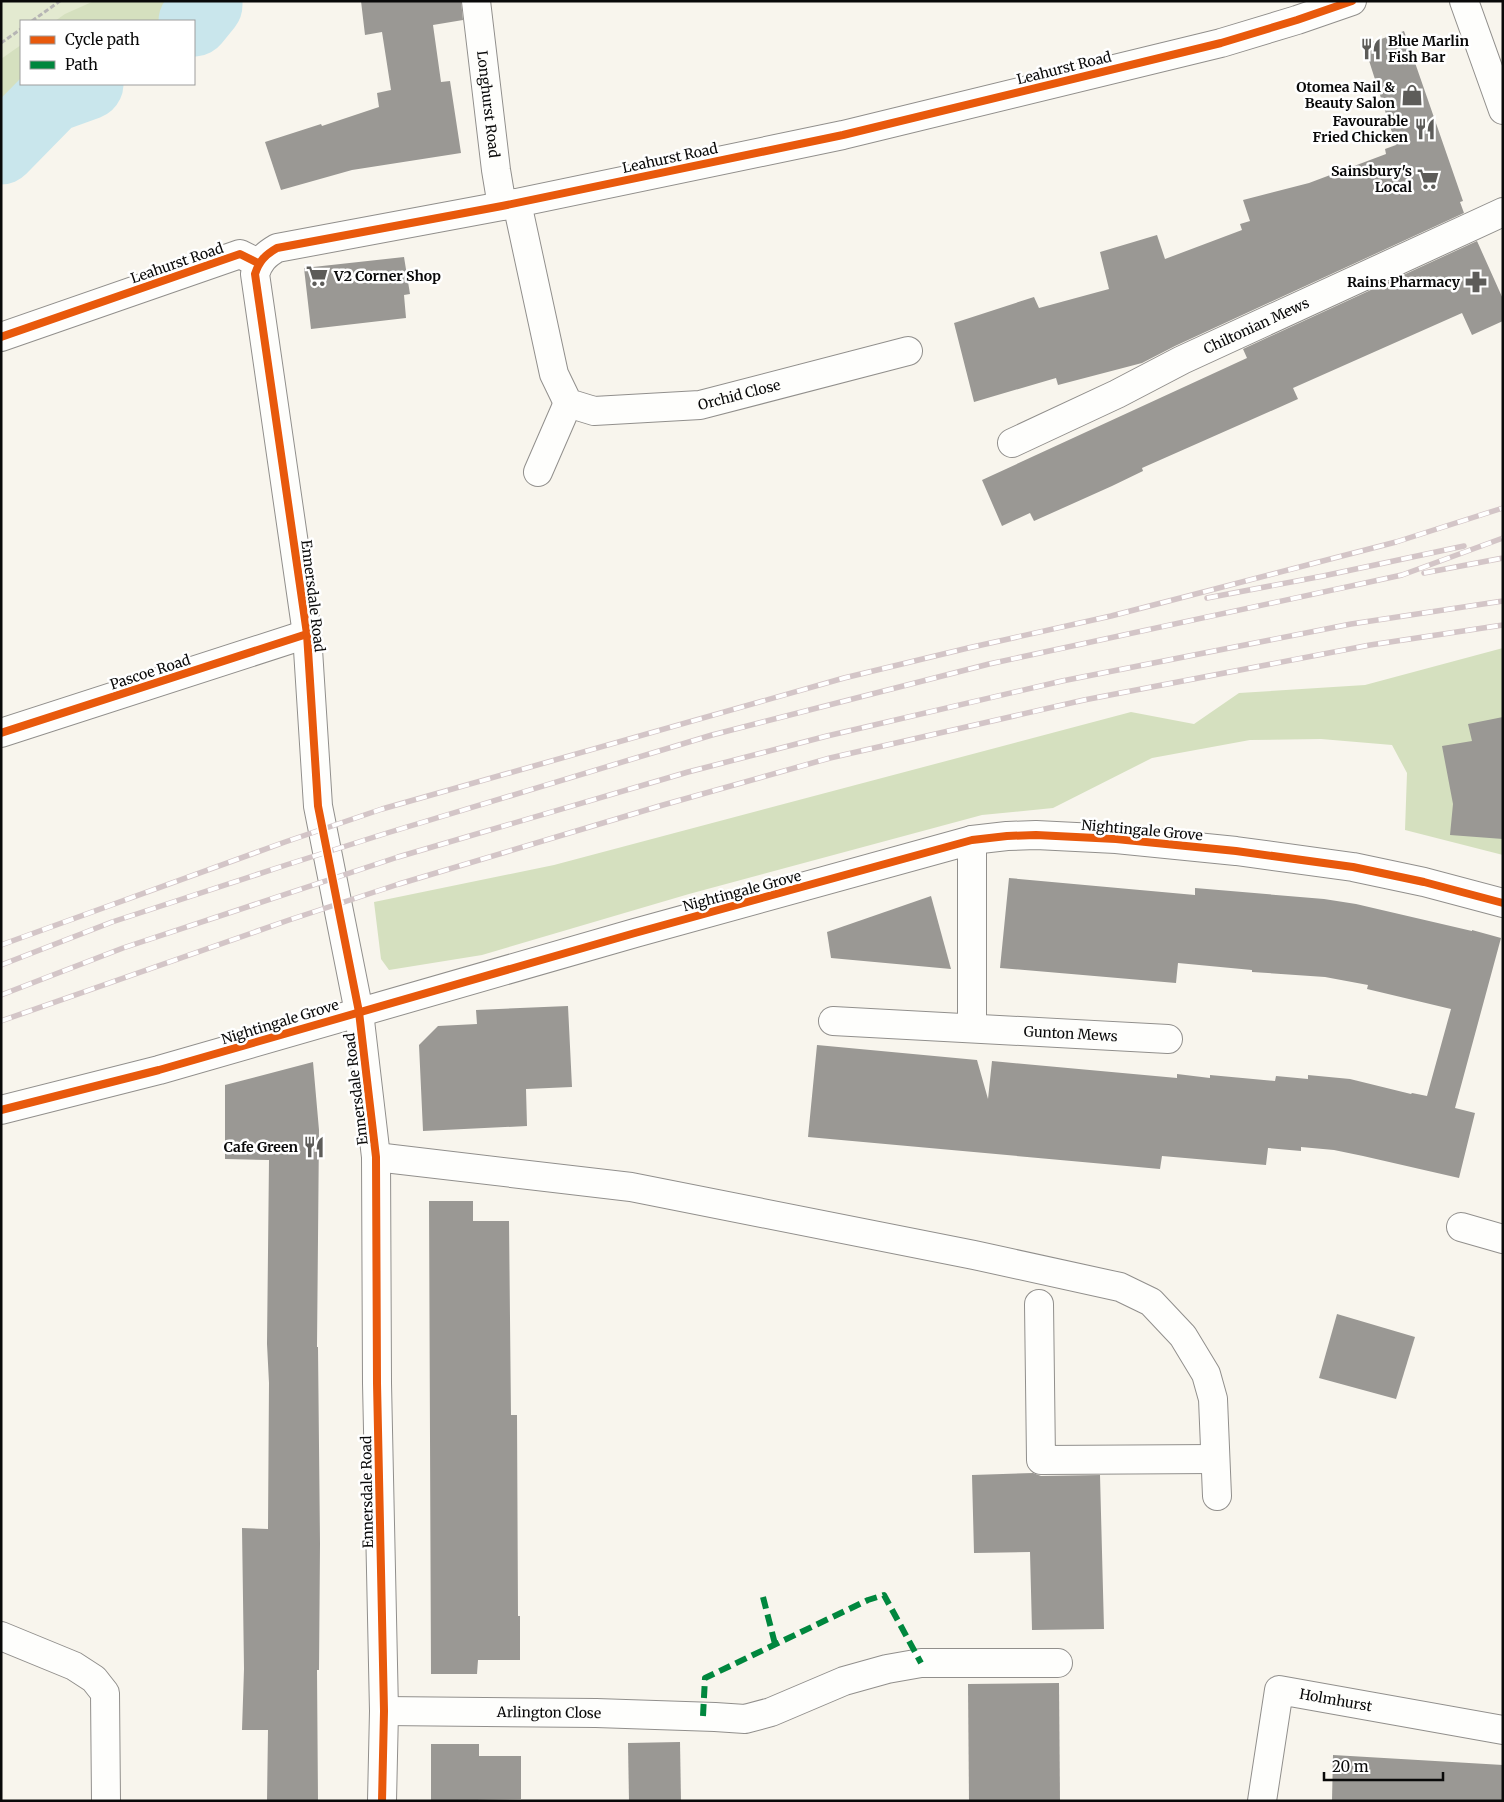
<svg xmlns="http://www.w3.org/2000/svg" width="1504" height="1802" font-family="Merriweather,serif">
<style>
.green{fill:#e3ead0}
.forest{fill:#d5e0bf}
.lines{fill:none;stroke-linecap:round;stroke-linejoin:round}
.river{stroke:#c9e6ec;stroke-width:71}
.building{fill:#9a9894}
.minor-casing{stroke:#918f8c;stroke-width:30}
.path{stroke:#b6b5b4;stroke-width:3;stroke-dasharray:5 2.5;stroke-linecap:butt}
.minor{stroke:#fefefc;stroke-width:28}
.rail-casing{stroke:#d3c5c7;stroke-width:5.5}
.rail{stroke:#fff;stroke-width:4;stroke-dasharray:11;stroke-linecap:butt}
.quiet{stroke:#00873e;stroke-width:6;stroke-dasharray:12 6;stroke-linecap:butt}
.cycleway-casing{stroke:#fff;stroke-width:11}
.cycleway{stroke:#e8590c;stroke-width:8}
.labels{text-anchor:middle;stroke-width:5;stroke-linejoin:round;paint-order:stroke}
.poi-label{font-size:14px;font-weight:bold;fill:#090909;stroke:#fff;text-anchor:end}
.street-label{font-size:14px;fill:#090909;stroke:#fff}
</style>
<rect width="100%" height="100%" fill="#f8f5ed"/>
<!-- green -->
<path class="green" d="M 1,1 L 223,1 L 194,38 L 194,21 L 21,21 L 21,84 L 111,84 L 57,106 L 1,163 Z"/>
<!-- forest -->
<g class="forest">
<path d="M 94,1 L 200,1 L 185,21 L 55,21 L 65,14 Z"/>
<path d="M 21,45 L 21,84 L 68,84 L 51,90 L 27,112 L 1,141 L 1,59 Z"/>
<path d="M 1503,648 L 1503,855 L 1405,830 L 1407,773 L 1392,745 L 1321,739 L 1250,740 L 1152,758 L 1053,808 L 982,815 L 689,894 L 482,955 L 389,970 L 381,959 L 374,902 L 554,865 L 1131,712 L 1194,724 L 1239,693 L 1365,685 Z"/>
</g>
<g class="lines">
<!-- river -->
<g class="river">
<path d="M 194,21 L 207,5 L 207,1"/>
<path d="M 1,149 L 52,97 L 88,84"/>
</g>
</g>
<!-- building -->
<g class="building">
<path d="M 361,1 L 461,1 L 463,20 L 433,25 L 441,82 L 450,81 L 461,153 L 352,170 L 281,190 L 265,142 L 321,124 L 322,126 L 379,107 L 377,93 L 391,90 L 382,32 L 365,35 Z"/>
<path d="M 1404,31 L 1463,201 L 1460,202 L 1464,213 L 1175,346 L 1142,363 L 1058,385 L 1056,378 L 974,402 L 954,323 L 1034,297 L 1039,308 L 1109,289 L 1100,252 L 1157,235 L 1165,259 L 1242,230 L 1240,224 L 1250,221 L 1243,200 L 1309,183 L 1386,154 L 1385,149 L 1396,145 L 1364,45 Z"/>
<path d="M 1477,241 L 1503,299 L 1503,321 L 1472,335 L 1462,313 L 1293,388 L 1298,399 L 1142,468 L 1143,471 L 1112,486 L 1034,521 L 1030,513 L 1002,526 L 982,480 L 1247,358 L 1243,349 Z"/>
<path d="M 404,257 L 410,294 L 404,295 L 406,318 L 311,329 L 304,268 Z"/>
<path d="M 1503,717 L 1503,839 L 1450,835 L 1453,804 L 1442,746 L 1472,741 L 1468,724 Z"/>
<path d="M 1009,878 L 1195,895 L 1195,888 L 1324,899 L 1356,904 L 1472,931 L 1472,930 L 1501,938 L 1455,1108 L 1475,1113 L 1459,1178 L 1363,1156 L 1334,1150 L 1301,1147 L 1301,1151 L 1268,1148 L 1266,1165 L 1162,1156 L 1160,1169 L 808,1137 L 817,1045 L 977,1060 L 988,1099 L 992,1061 L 1177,1078 L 1177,1074 L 1210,1078 L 1210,1075 L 1275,1081 L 1276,1076 L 1308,1079 L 1308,1075 L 1350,1079 L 1411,1094 L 1412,1093 L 1427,1096 L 1451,1009 L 1367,989 L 1368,985 L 1325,977 L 1252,972 L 1252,970 L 1178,963 L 1176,983 L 1000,968 Z"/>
<path d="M 931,896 L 951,969 L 831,958 L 827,932 Z"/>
<path d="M 568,1006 L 572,1087 L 526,1089 L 527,1126 L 423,1131 L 419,1045 L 438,1026 L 477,1024 L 476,1010 Z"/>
<path d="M 313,1062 L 319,1130 L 317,1347 L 318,1347 L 320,1544 L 319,1670 L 317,1670 L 318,1801 L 267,1801 L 268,1730 L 242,1730 L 244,1669 L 242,1528 L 268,1529 L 269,1383 L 267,1344 L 269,1160 L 225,1159 L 225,1085 Z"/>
<path d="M 429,1201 L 473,1201 L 473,1221 L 509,1221 L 511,1415 L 517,1415 L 518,1616 L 520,1616 L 520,1660 L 478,1660 L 477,1674 L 431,1674 Z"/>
<path d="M 1337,1314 L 1415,1337 L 1396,1399 L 1319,1378 Z"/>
<path d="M 1033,1473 L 1041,1476 L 1100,1475 L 1104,1629 L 1032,1630 L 1030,1552 L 974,1553 L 972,1475 Z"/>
<path d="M 1059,1683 L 1060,1801 L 969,1801 L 968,1684 Z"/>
<path d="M 680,1742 L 681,1801 L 629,1801 L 628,1743 Z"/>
<path d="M 431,1744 L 479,1744 L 479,1756 L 521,1756 L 521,1799 L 431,1801 Z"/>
<path d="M 1333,1755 L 1503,1765 L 1503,1801 L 1332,1801 Z"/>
</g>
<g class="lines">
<!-- minor casing -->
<g class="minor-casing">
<g id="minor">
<path id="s1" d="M 476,1 L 496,170 L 502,206"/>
<path d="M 1464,1 L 1503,110"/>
<path id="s2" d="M 517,203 L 554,374 L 568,403 L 594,411 L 700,405 L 908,351"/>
<path d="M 1,337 L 240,254 L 258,263"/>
<path id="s3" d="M 1012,443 L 1117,394 L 1182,360 L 1503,212"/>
<path d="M 538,472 L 568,403"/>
<path d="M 1,733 L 307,634"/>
<path id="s4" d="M 833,1021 L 1168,1039"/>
<path d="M 972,1028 L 972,840"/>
<path d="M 1,1110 L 159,1070 L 635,933 L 972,840 L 1007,836 L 1036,835 L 1116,839 L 1236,851 L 1353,867 L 1424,882 L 1503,903"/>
<path d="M 376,1157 L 631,1187 L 974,1255 L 1120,1287 L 1151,1302 L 1183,1336 L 1206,1374 L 1213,1399 L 1217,1496"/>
<path d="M 1461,1227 L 1503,1239"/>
<path d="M 1039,1304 L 1041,1460 L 1215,1459"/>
<path d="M 1,1636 L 74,1666 L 94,1679 L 105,1693 L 106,1801"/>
<path id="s5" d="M 384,1711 L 596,1713 L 715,1717 L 745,1719 L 771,1712 L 844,1681 L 887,1669 L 921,1663 L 1058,1663"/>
<path d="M 382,1801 L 384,1711 L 377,1383 L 376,1157 L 359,1012 L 318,806 L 307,634 L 255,274 C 259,261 265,255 277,248 L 502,206 L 843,135 L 1221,43 L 1297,20 L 1352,1"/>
<path id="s6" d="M 1262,1801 L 1279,1690 L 1503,1730"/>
</g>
</g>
<!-- path -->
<g class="path">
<path d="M 32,21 L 60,1"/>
<path d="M 1,43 L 21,29"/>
</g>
<!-- minor -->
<use href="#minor" class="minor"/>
<!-- rail casing -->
<g class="rail-casing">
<g id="rail">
<path d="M 1424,573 L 1503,558"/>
<path d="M 1207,598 L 1323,576 L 1464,546"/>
<path d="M 1,945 L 285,842 L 382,809 L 844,678 L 968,648 L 1111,616 L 1396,542 L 1503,508"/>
<path d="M 1,965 L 112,922 L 286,865 L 387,833 L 712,735 L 989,664 L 1402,575 L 1503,538"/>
<path d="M 1,995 L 123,948 L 398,857 L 688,772 L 827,736 L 1062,681 L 1351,624 L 1503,601"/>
<path d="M 1,1021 L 289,920 L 399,884 L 663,805 L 830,758 L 1084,700 L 1370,645 L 1503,625"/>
</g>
</g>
<!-- rail -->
<use href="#rail" class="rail"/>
<!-- quiet -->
<g class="quiet">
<path d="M 763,1597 L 775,1644"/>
<path d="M 703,1716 L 705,1678 L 868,1600 L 884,1595 L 921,1663"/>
</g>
<!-- cycleway casing -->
<g class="cycleway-casing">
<g id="cycleway">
<path d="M 1,337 L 240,254 L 258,263"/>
<path d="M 1,733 L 307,634"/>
<path d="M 1,1110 L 159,1070 L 635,933 L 972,840 L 1007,836 L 1036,835 L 1116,839 L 1236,851 L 1353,867 L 1424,882 L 1503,903"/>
<path d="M 382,1801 L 384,1711 L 377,1383 L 376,1157 L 359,1012 L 318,806 L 307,634 L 255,274 C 259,261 265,255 277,248 L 502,206 L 843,135 L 1221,43 L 1297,20 L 1352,1"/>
</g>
</g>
<!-- cycleway -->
<use href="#cycleway" class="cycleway"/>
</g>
<!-- icons -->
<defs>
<g id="restaurant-bare" transform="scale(1.725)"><path d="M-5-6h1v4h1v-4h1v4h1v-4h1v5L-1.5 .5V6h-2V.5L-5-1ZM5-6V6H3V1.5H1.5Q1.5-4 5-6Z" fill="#5d5c59" stroke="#fff" stroke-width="2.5" paint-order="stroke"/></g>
<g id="shop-bare" transform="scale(1.725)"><path d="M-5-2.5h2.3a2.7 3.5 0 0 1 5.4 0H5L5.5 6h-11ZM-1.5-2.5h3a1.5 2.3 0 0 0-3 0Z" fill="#5d5c59" stroke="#fff" stroke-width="2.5" paint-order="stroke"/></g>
<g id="supermarket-bare" transform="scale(1.725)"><path d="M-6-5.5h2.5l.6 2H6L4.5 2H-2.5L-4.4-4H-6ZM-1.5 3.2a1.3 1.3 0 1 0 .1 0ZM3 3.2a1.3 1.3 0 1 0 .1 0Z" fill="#5d5c59" stroke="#fff" stroke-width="2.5" paint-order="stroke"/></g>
<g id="pharmacy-bare" transform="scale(1.725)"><path d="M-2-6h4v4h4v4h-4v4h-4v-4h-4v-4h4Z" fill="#5d5c59" stroke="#fff" stroke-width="2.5" paint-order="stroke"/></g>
</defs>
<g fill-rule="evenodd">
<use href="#restaurant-bare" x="1371" y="49"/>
<use href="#shop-bare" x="1412" y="95"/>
<use href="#restaurant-bare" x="1425" y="129"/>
<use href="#supermarket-bare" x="1428" y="179"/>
<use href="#supermarket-bare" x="317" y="276"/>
<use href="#pharmacy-bare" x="1476" y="282"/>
<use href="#restaurant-bare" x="314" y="1147"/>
</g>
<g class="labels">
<!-- poi labels -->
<g class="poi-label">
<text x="1388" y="46" text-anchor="start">Blue Marlin<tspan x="1388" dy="16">Fish Bar</tspan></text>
<text x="1395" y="92">Otomea Nail &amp;<tspan x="1395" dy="16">Beauty Salon</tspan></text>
<text x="1408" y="126">Favourable<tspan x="1408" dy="16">Fried Chicken</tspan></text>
<text x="1412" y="176">Sainsbury's<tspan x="1412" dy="16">Local</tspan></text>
<text x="334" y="281" text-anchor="start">V2 Corner Shop</text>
<text x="1460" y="287">Rains Pharmacy</text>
<text x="298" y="1152">Cafe Green</text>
</g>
<!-- street labels -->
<g class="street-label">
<text transform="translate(1064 68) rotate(-14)" y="5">Leahurst Road</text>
<text dy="5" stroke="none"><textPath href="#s1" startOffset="104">Longhurst Road</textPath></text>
<text transform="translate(670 158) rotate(-12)" y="5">Leahurst Road</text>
<text transform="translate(177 263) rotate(-19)" y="5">Leahurst Road</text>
<text dy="5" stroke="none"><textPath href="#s3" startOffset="271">Chiltonian Mews</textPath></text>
<text dy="5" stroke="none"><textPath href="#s2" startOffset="381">Orchid Close</textPath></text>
<text transform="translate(313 596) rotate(83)" y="5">Ennersdale Road</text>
<text transform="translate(150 672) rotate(-18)" y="5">Pascoe Road</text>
<text transform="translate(1142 830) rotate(5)" y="5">Nightingale Grove</text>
<text transform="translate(742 891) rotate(-15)" y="5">Nightingale Grove</text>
<text transform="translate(280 1022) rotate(-17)" y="5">Nightingale Grove</text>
<text dy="5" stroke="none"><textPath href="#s4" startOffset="238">Gunton Mews</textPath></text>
<text transform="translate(356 1089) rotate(-97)" y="5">Ennersdale Road</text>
<text transform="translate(367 1492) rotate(-91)" y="5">Ennersdale Road</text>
<text dy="5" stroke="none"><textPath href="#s6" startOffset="170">Holmhurst</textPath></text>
<text dy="5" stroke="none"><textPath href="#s5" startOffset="165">Arlington Close</textPath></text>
</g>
</g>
<!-- border -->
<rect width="1504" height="1802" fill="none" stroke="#090909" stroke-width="5"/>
<!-- legend -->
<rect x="20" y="20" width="175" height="65" fill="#ffffff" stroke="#9d9d9d"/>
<rect x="30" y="36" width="25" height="8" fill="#e8590c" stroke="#9d9d9d"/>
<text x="65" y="45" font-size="15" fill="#090909">Cycle path</text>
<rect x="30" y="61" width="25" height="8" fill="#00873e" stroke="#9d9d9d"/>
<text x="65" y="70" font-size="15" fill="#090909">Path</text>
<!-- scale -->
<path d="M1324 1772v8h119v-8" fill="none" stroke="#090909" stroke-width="2.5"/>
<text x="1332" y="1772" font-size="15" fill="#090909" stroke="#ffffff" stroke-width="4" paint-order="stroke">20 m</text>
</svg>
